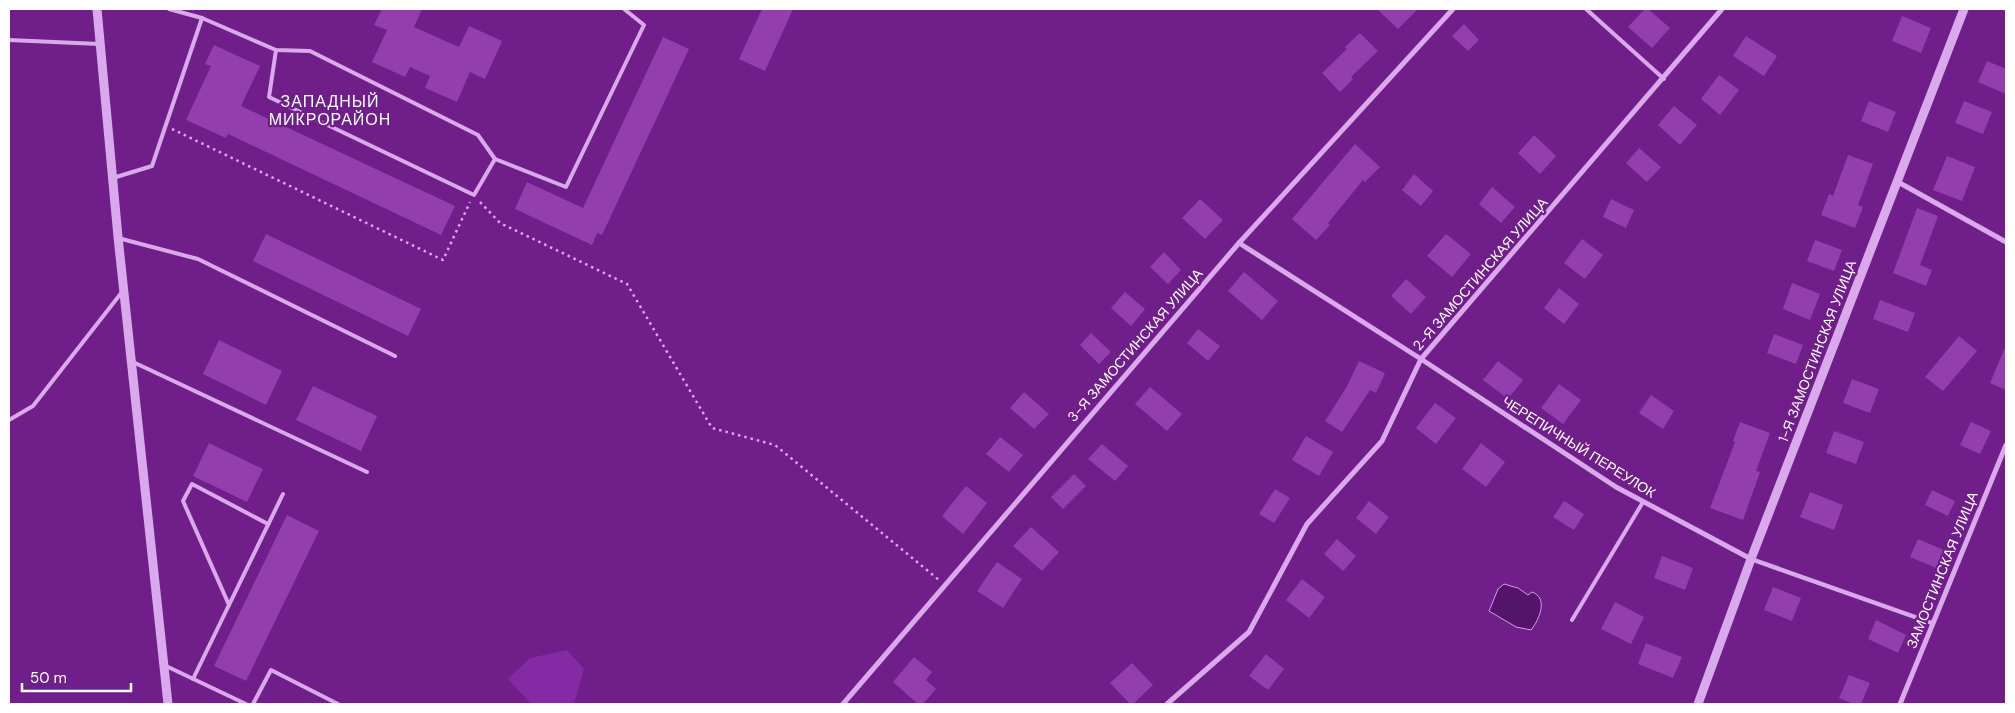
<svg xmlns="http://www.w3.org/2000/svg" width="2015" height="713" font-family="'DM Sans',sans-serif">
<style>
.green{fill:#842aa5}
.water{fill:#541469;stroke:#d79cee}
.building{fill:#923eaf}
.lines{fill:none;stroke-linecap:round;stroke-linejoin:round}
.path{stroke:#daa9ec;stroke-width:2.5;stroke-dasharray:2.5 4;stroke-linecap:butt}
.service{stroke:#daa9ec;stroke-width:4}
.pedestrian{stroke:#daa9ec;stroke-width:4.5}
.minor{stroke:#daa9ec;stroke-width:5}
.tertiary{stroke:#daa9ec;stroke-width:9}
.labels{text-anchor:middle;stroke-width:4.5;stroke-linejoin:round;paint-order:stroke}
.street-label{font-size:14px;fill:#fff;stroke:#6f1e8a}
.quarter-label{font-size:16px;letter-spacing:1px;fill:#fff;stroke:#6f1e8a}
</style>
<rect width="100%" height="100%" fill="#6f1e8a"/>
<!-- green -->
<path class="green" d="M 567,650 L 584,669 L 574,704 L 531,704 L 508,679 L 530,658 Z"/>
<!-- water -->
<path class="water" d="M 1504,584 L 1518,588 L 1528,595 L 1532,592 C 1549,598 1539,620 1531,630 L 1516,627 L 1489,611 L 1498,589 Z"/>
<!-- building -->
<g class="building">
<path d="M 382,9 L 422,9 L 414,27 L 459,47 L 469,26 L 502,41 L 485,79 L 470,72 L 457,102 L 425,88 L 430,76 L 410,67 L 405,77 L 372,62 L 387,30 L 374,25 Z"/>
<path d="M 762,9 L 793,9 L 765,71 L 739,59 Z"/>
<path d="M 1377,9 L 1418,9 L 1398,29 Z"/>
<path d="M 1645,9 L 1648,9 L 1670,28 L 1652,48 L 1628,27 Z"/>
<path d="M 1902,16 L 1931,28 L 1921,53 L 1892,41 Z"/>
<path d="M 1464,24 L 1479,40 L 1468,51 L 1452,36 Z"/>
<path d="M 1360,33 L 1378,51 L 1351,77 L 1353,79 L 1340,92 L 1322,73 L 1347,49 L 1345,47 Z"/>
<path d="M 1746,36 L 1777,56 L 1764,76 L 1733,56 Z"/>
<path d="M 663,37 L 689,49 L 602,235 L 597,233 L 592,245 L 515,209 L 527,182 L 583,208 Z"/>
<path d="M 214,45 L 260,66 L 241,106 L 455,206 L 441,235 L 228,134 L 226,138 L 186,120 L 211,66 L 205,64 Z"/>
<path d="M 1987,61 L 2006,69 L 2006,94 L 1978,82 Z"/>
<path d="M 1719,75 L 1739,90 L 1720,115 L 1701,99 Z"/>
<path d="M 1869,101 L 1896,112 L 1888,132 L 1861,121 Z"/>
<path d="M 1964,101 L 1992,112 L 1983,134 L 1955,123 Z"/>
<path d="M 1674,106 L 1697,125 L 1680,145 L 1658,125 Z"/>
<path d="M 1534,135 L 1556,156 L 1540,174 L 1518,153 Z"/>
<path d="M 1355,144 L 1380,167 L 1365,182 L 1363,180 L 1328,223 L 1330,225 L 1316,240 L 1292,219 Z"/>
<path d="M 1639,148 L 1661,167 L 1647,182 L 1626,163 Z"/>
<path d="M 1848,155 L 1873,164 L 1858,205 L 1863,207 L 1855,228 L 1821,215 L 1829,194 L 1833,196 Z"/>
<path d="M 1947,156 L 1975,167 L 1962,201 L 1933,190 Z"/>
<path d="M 1414,174 L 1433,191 L 1421,206 L 1402,190 Z"/>
<path d="M 1492,187 L 1515,207 L 1501,223 L 1479,204 Z"/>
<path d="M 1200,199 L 1223,220 L 1205,239 L 1182,218 Z"/>
<path d="M 1611,199 L 1634,210 L 1626,228 L 1603,217 Z"/>
<path d="M 1917,208 L 1938,216 L 1920,265 L 1932,270 L 1926,286 L 1893,273 Z"/>
<path d="M 266,234 L 421,309 L 408,336 L 253,261 Z"/>
<path d="M 1446,234 L 1471,254 L 1452,277 L 1427,256 Z"/>
<path d="M 1582,239 L 1603,255 L 1585,279 L 1564,263 Z"/>
<path d="M 1815,240 L 1842,250 L 1834,271 L 1807,261 Z"/>
<path d="M 1164,252 L 1181,270 L 1168,284 L 1150,267 Z"/>
<path d="M 1244,272 L 1278,301 L 1262,320 L 1228,291 Z"/>
<path d="M 1406,279 L 1426,297 L 1411,314 L 1391,296 Z"/>
<path d="M 1792,283 L 1820,294 L 1810,320 L 1783,309 Z"/>
<path d="M 1559,288 L 1579,304 L 1564,324 L 1544,308 Z"/>
<path d="M 1125,292 L 1145,309 L 1131,326 L 1111,308 Z"/>
<path d="M 1880,300 L 1915,313 L 1908,332 L 1873,319 Z"/>
<path d="M 1198,329 L 1220,346 L 1208,361 L 1187,343 Z"/>
<path d="M 1091,333 L 1111,352 L 1099,364 L 1080,345 Z"/>
<path d="M 1774,334 L 1803,345 L 1796,364 L 1767,353 Z"/>
<path d="M 1959,336 L 1977,351 L 1943,391 L 1925,377 Z"/>
<path d="M 219,340 L 282,371 L 266,405 L 203,374 Z"/>
<path d="M 2006,345 L 2006,390 L 1990,383 Z"/>
<path d="M 1359,361 L 1385,373 L 1376,393 L 1370,390 L 1342,432 L 1325,421 L 1346,388 Z"/>
<path d="M 1498,361 L 1523,380 L 1508,399 L 1483,380 Z"/>
<path d="M 1852,379 L 1879,389 L 1870,413 L 1843,403 Z"/>
<path d="M 1559,384 L 1581,400 L 1563,424 L 1541,408 Z"/>
<path d="M 313,386 L 377,416 L 361,451 L 296,420 Z"/>
<path d="M 1150,387 L 1182,414 L 1167,431 L 1135,404 Z"/>
<path d="M 1024,392 L 1049,414 L 1034,429 L 1010,408 Z"/>
<path d="M 1651,395 L 1674,411 L 1663,429 L 1639,413 Z"/>
<path d="M 1435,403 L 1456,418 L 1436,444 L 1416,428 Z"/>
<path d="M 1740,422 L 1770,433 L 1756,471 L 1760,472 L 1743,520 L 1710,508 L 1735,442 L 1733,441 Z"/>
<path d="M 1971,422 L 1991,431 L 1980,454 L 1960,445 Z"/>
<path d="M 1834,431 L 1864,442 L 1856,464 L 1826,453 Z"/>
<path d="M 1306,436 L 1333,452 L 1319,476 L 1292,460 Z"/>
<path d="M 1000,437 L 1023,455 L 1009,472 L 986,454 Z"/>
<path d="M 209,443 L 263,469 L 247,502 L 193,476 Z"/>
<path d="M 1481,443 L 1505,462 L 1486,487 L 1462,469 Z"/>
<path d="M 1102,444 L 1128,466 L 1115,481 L 1088,459 Z"/>
<path d="M 1074,474 L 1086,486 L 1063,509 L 1051,497 Z"/>
<path d="M 966,486 L 987,503 L 963,534 L 942,516 Z"/>
<path d="M 1275,489 L 1290,498 L 1274,523 L 1259,514 Z"/>
<path d="M 1932,490 L 1955,501 L 1948,516 L 1925,505 Z"/>
<path d="M 1810,492 L 1843,505 L 1834,530 L 1800,517 Z"/>
<path d="M 1369,501 L 1389,517 L 1376,534 L 1356,518 Z"/>
<path d="M 1564,501 L 1584,514 L 1574,530 L 1553,517 Z"/>
<path d="M 287,515 L 319,531 L 246,681 L 214,666 Z"/>
<path d="M 1031,527 L 1059,552 L 1042,571 L 1013,546 Z"/>
<path d="M 1337,539 L 1356,556 L 1343,571 L 1324,554 Z"/>
<path d="M 1918,539 L 1944,550 L 1936,568 L 1910,557 Z"/>
<path d="M 1662,556 L 1693,568 L 1685,590 L 1654,578 Z"/>
<path d="M 997,562 L 1022,579 L 1003,608 L 977,591 Z"/>
<path d="M 1302,579 L 1325,597 L 1309,618 L 1286,600 Z"/>
<path d="M 1773,587 L 1801,598 L 1792,621 L 1764,610 Z"/>
<path d="M 1615,602 L 1644,617 L 1631,644 L 1601,629 Z"/>
<path d="M 1876,620 L 1906,635 L 1898,653 L 1868,639 Z"/>
<path d="M 1646,643 L 1682,657 L 1673,678 L 1638,664 Z"/>
<path d="M 1266,654 L 1284,669 L 1268,690 L 1249,676 Z"/>
<path d="M 914,657 L 932,672 L 926,680 L 936,689 L 923,704 L 918,704 L 893,682 Z"/>
<path d="M 1132,663 L 1153,685 L 1133,704 L 1130,704 L 1110,683 Z"/>
<path d="M 1849,675 L 1870,683 L 1861,704 L 1854,704 L 1839,698 Z"/>
</g>
<g class="lines">
<!-- path -->
<g class="path">
<path d="M 172,129 L 443,260 L 470,202"/>
<path d="M 480,202 L 500,223 L 627,284 L 712,428 L 775,445 L 939,580"/>
</g>
<!-- service -->
<g class="service">
<path d="M 169,9 L 202,18 L 276,50 L 310,51 L 478,135 L 495,159"/>
<path d="M 1586,9 L 1664,79"/>
<path d="M 9,40 L 99,44"/>
<path d="M 276,50 L 269,97 L 474,195 L 495,159 L 566,187 L 644,25 L 624,9"/>
<path d="M 113,178 L 152,166 L 202,18"/>
<path d="M 118,238 L 198,259 L 395,356"/>
<path d="M 133,362 L 367,472"/>
<path d="M 9,420 L 33,406 L 122,292"/>
<path d="M 229,605 L 183,501 L 192,484 L 268,524"/>
<path d="M 1572,620 L 1643,502"/>
<path d="M 166,666 L 246,704"/>
<path d="M 193,679 L 283,494"/>
<path d="M 253,704 L 271,670 L 338,704"/>
</g>
<!-- pedestrian -->
<path class="pedestrian" d="M 1751,559 L 1932,623"/>
<!-- minor -->
<g class="minor">
<path d="M 1898,182 L 2006,242"/>
<path d="M 1239,243 L 1421,359 L 1616,487 L 1751,559"/>
<path d="M 843,704 L 1239,243 L 1453,9"/>
<path d="M 1167,704 L 1249,632 L 1307,524 L 1382,441 L 1421,359 L 1722,9"/>
<path d="M 1900,704 L 2006,445"/>
</g>
<!-- tertiary -->
<g class="tertiary">
<path d="M 97,9 L 118,237 L 168,704"/>
<path d="M 1698,704 L 1751,559 L 1964,9"/>
</g>
</g>
<g class="labels">
<!-- street labels -->
<g class="street-label">
<text transform="translate(1480 274) rotate(-49)" y="5">2-Я ЗАМОСТИНСКАЯ УЛИЦА</text>
<text transform="translate(1135 345) rotate(-49)" y="5">3-Я ЗАМОСТИНСКАЯ УЛИЦА</text>
<text transform="translate(1817 351) rotate(-69)" y="5">1-Я ЗАМОСТИНСКАЯ УЛИЦА</text>
<text transform="translate(1579 447) rotate(32)" y="5">ЧЕРЕПИЧНЫЙ ПЕРЕУЛОК</text>
<text transform="translate(1942 570) rotate(-68)" y="5">ЗАМОСТИНСКАЯ УЛИЦА</text>
</g>
<!-- quarter labels -->
<g class="quarter-label">
<text x="330" y="107">ЗАПАДНЫЙ<tspan x="330" dy="18">МИКРОРАЙОН</tspan></text>
</g>
</g>
<!-- border -->
<rect width="2015" height="713" fill="none" stroke="#ffffff" stroke-width="20"/>
<!-- scale -->
<path d="M22 683v8h109v-8" fill="none" stroke="#ffffff" stroke-width="2.5"/>
<text x="30" y="683" font-size="15" fill="#ffffff" stroke="#6f1e8a" stroke-width="4" paint-order="stroke">50 m</text>
</svg>
